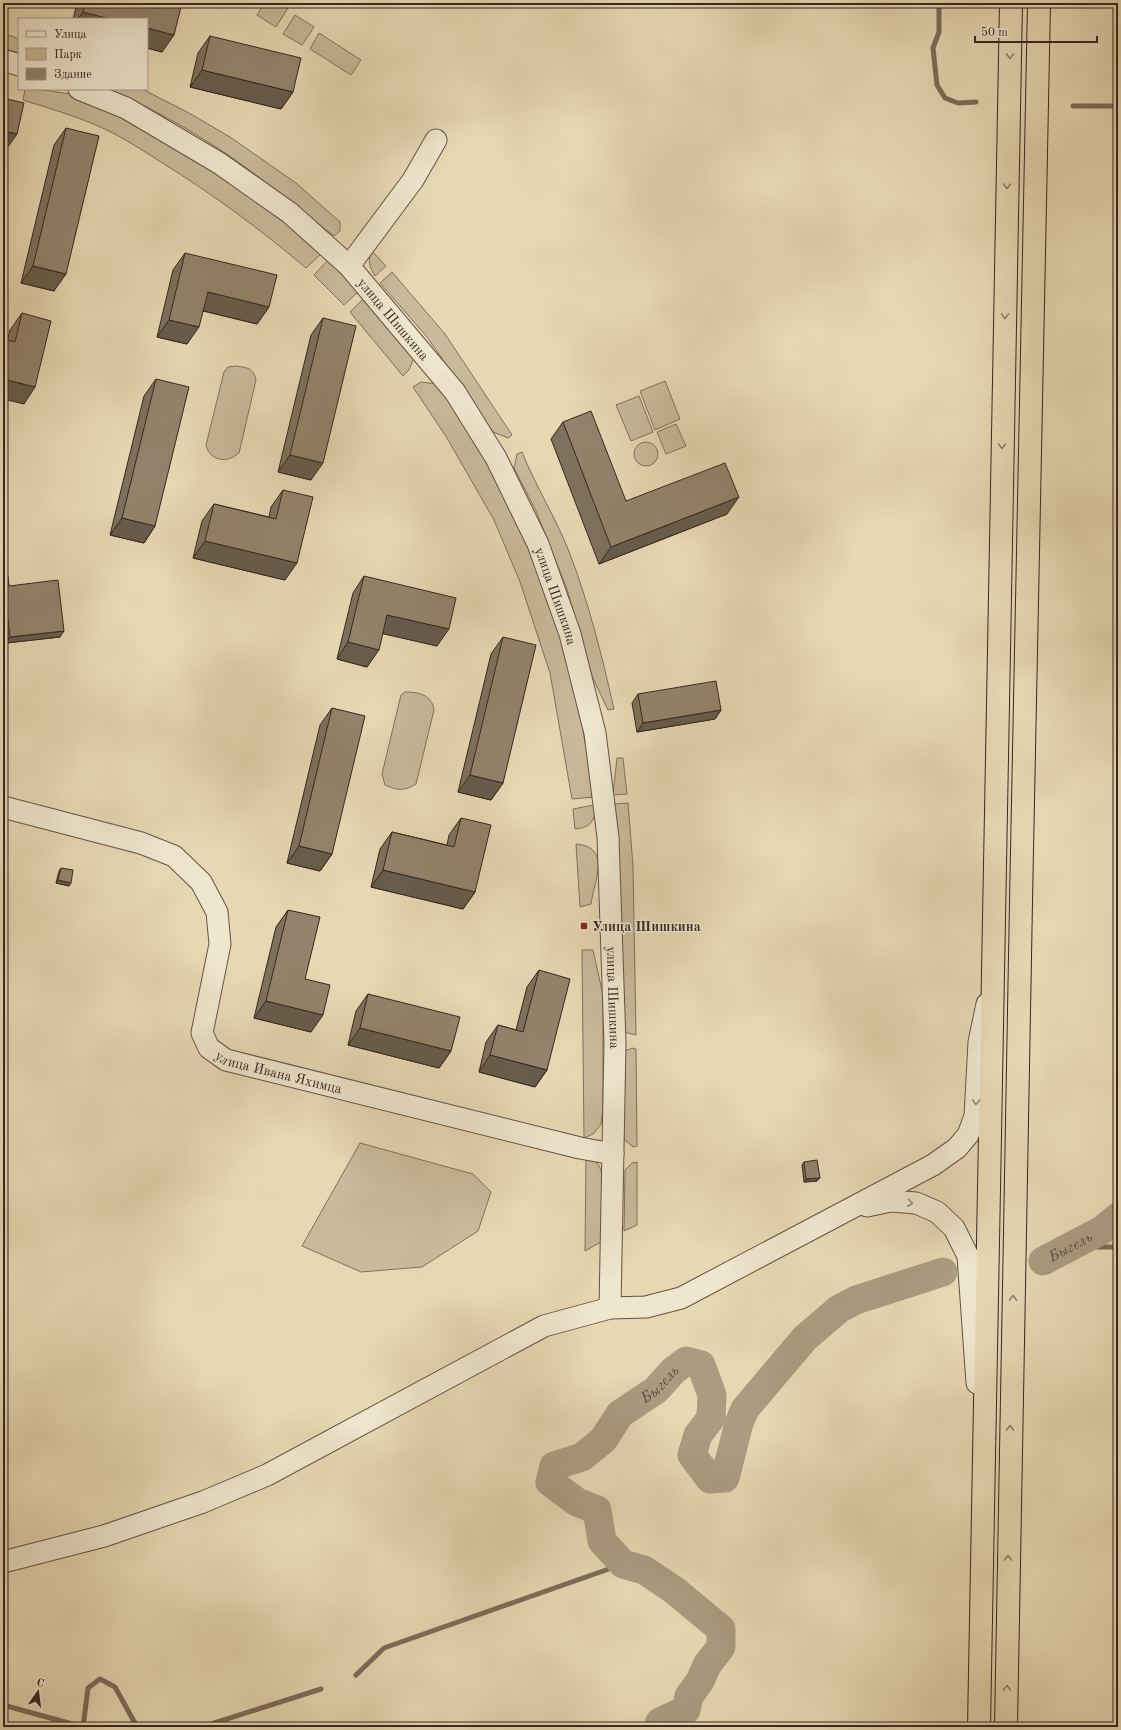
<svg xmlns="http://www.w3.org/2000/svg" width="1121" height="1730" font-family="'Old Standard TT',serif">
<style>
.green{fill:#c9ba9b;stroke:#80705d}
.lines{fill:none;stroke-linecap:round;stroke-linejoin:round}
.stream{stroke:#7d6c5a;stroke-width:5}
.river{stroke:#ab9b81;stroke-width:29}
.minor-casing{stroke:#635244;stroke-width:23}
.highway-casing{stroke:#37261f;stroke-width:24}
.minor{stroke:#efe6ce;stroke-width:21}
.highway{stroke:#e7d8b4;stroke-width:22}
.wall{fill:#7e715d;stroke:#37261f}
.shaded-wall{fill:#675c4c;stroke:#37261f}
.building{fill:#93836c;stroke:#37261f}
.oneway{stroke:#8f7f6a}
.oneway2{stroke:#938676}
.poi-dot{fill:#8f2418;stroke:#efe6ce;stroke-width:1.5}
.labels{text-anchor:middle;stroke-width:3;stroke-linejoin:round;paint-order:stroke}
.street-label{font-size:14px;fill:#37261f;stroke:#efe6ce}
.poi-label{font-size:14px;font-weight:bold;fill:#37261f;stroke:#efe6ce;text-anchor:start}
.water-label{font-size:15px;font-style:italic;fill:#5a493c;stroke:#efe6ce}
</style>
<rect width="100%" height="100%" fill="#e7d8b4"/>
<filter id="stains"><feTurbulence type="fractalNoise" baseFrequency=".005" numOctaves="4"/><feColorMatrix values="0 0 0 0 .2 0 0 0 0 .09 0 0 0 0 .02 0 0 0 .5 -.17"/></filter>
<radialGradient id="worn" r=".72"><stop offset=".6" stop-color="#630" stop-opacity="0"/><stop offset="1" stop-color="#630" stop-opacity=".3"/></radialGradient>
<!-- green -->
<g class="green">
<path d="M 265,3 L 280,3 L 288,8 L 276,27 L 257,15 Z"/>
<path d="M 295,15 L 314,27 L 302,45 L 283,34 Z"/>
<path d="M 3,33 L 19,39 L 19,53 L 3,48 Z"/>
<path d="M 319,33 L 361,60 L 351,75 L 310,49 Z"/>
<path d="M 25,89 L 37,89 L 77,95 L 164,138 L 208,166 L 292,227 L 322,253 L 306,268 C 261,230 214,195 164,164 C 142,150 121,136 98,126 C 73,115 48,108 23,100 Z"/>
<path d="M 108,89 L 142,89 L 189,113 L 230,137 L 296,183 L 340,222 L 340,231 L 334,236 C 291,202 248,166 200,137 C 171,119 140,103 108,89 Z"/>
<path d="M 371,250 L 386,266 L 375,276 C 369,267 368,261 371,250 Z"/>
<path d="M 328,260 L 359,291 L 344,305 L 314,275 Z"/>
<path d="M 392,272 L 445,334 L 512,435 L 508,438 L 493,432 L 427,337 L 380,283 Z"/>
<path d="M 366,296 L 414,358 L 409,370 L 403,376 L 350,312 Z"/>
<path d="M 236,366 C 247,368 253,367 256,380 L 239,453 C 227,464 210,461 206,445 L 224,372 L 228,367 Z"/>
<path d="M 665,381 L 680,419 L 655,430 L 640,391 Z"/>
<path d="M 421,382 L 437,384 L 460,416 L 504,493 L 533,558 L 559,626 L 582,724 L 594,797 L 572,799 L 550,673 L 520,582 L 494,520 L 447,438 L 413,387 Z"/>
<path d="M 639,396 L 653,432 L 631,441 L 616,405 Z"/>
<path d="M 676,424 L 686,446 L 666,454 L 657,432 Z"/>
<circle cx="646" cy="454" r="12"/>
<path d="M 522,452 C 536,487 556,518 570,554 C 589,604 602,656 614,709 L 608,710 L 592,676 L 567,589 L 536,511 L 514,468 L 517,454 Z"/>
<path d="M 405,692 C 419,692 432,695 434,710 L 416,784 C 405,791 398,791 385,785 L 382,774 L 401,695 Z"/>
<path d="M 617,758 L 623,758 L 627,794 L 613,795 Z"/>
<path d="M 628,803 L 633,866 L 636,1035 L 624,1032 L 613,804 Z"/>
<path d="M 594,805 C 597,820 590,828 575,829 L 573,809 Z"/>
<path d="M 576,844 C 612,847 594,881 591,904 L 580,907 Z"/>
<path d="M 582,950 L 593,950 L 603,995 L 603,1109 L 601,1124 L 598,1128 L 593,1134 L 584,1138 Z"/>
<path d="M 632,1048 L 636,1049 L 637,1146 L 633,1147 L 625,1140 L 623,1134 L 625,1051 Z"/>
<path d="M 360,1143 L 473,1174 L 491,1192 L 478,1231 L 422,1267 L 361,1272 L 302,1246 Z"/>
<path d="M 586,1157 C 595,1160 600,1164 602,1174 L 601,1242 L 585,1251 Z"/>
<path d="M 637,1162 L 637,1225 L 624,1231 L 625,1170 L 632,1163 Z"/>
</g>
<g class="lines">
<!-- stream -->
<g class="stream">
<path d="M 939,3 L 939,32 L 933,48 L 937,85 L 945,98 L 958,103 L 976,102"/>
<path d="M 1073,106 L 1118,106"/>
<path d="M 1069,1247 L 1118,1247"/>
<path d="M 356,1675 L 384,1648 L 623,1564"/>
<path d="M 3,1705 L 83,1727"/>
<path d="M 83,1727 L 88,1688 L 100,1679 L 115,1687 L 136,1725 L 205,1726 L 321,1689"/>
</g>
<!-- river -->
<g class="river">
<path id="s1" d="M 1043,1261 L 1102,1230 L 1118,1217"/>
<path id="s2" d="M 658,1727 L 660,1722 L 686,1710 L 689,1696 L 700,1681 L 707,1665 L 721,1647 L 721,1629 L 674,1590 L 644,1570 L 623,1564 L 602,1541 L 597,1510 L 577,1502 L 550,1482 L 554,1466 L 582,1457 L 603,1440 L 620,1414 L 656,1390 L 673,1371 L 686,1361 L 701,1365 L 712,1395 L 711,1418 L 698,1435 L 692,1455 L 710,1479 L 725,1478 L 739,1423 L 745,1409 L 805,1338 L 839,1309 L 856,1300 L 943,1272"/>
</g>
<!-- minor casing -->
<g class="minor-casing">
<g id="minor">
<path d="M 3,60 L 19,65"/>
<path id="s3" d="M 79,89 L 126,108 L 219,163 L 290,213 L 349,266 L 455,392 L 496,458 L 538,544 L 570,634 L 595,733 L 608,837 L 615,1043 L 610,1308"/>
<path d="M 349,266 L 413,180 L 436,140"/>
<path id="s4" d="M 3,807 L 141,843 L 174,856 L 201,882 L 217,912 L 220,944 L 202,1033 L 209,1048 L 226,1060 L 580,1148 L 613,1154"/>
<path d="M 867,1206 L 891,1201 L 916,1203 L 937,1212 L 954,1228 L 968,1256 L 977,1383"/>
<path d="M 3,1562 L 104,1536 L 203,1502 L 267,1475 L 544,1326 L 610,1308 L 646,1307 L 681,1298 L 933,1165 L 957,1148 L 968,1135 L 975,1116 L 979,1042 L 987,1004"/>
</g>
</g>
<!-- highway casing -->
<g class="highway-casing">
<g id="highway">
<path d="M 979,1727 L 1011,3"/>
<path d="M 1006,1727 C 1013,1152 1030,578 1039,3"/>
</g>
</g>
<!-- minor -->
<use href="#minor" class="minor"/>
<!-- highway -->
<use href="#highway" class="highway"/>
</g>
<!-- wall -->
<g class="wall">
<path d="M 77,3 L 182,3 L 162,52 L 147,48 L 147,19 L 73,19 Z"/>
<path d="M 210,36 L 293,92 L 281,109 L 190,87 L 198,53 Z"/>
<path d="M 66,128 L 54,291 L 21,283 L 54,145 Z"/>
<path d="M 185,253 L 269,307 L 257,324 L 203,311 L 187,344 L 157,337 L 173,270 Z"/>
<path d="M 22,313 L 24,404 L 7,341 L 10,330 Z"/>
<path d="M 323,318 L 311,480 L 278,472 L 311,335 Z"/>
<path d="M 156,379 L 155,526 L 144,543 L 110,535 L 144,396 Z"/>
<path d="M 563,422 L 626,501 L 727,514 L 599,564 L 551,439 Z"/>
<path d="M 283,490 L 285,580 L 193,558 L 202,521 L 214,504 L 269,517 L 271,507 Z"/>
<path d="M 3,540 L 9,586 L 60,637 L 6,643 L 3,618 Z"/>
<path d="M 364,576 L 437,646 L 383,633 L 367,667 L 337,659 L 353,593 Z"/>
<path d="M 503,637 L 503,783 L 491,800 L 458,792 L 491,654 Z"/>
<path d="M 638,694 L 721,710 L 715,719 L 637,732 L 632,703 Z"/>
<path d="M 332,708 L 332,854 L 320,871 L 287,863 L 320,725 Z"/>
<path d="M 461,818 L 475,892 L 463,909 L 371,887 L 380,849 L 392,832 L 447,845 L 449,835 Z"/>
<path d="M 61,868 L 69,886 L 56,883 L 59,871 Z"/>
<path d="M 288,910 L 305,979 L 311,1032 L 254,1018 L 276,927 Z"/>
<path d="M 539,970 L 547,1070 L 535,1087 L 479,1072 L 486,1042 L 498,1025 L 516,1030 L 527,987 Z"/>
<path d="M 368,994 L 451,1051 L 439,1068 L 348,1045 L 356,1011 Z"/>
<path d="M 804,1162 L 820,1178 L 817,1181 L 804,1182 L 802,1165 Z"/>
</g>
<!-- shaded-wall -->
<g class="shaded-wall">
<path d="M 83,12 L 110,19 L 78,19 Z"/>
<path d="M 147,28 L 174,35 L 162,52 L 147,48 Z"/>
<path d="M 202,70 L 293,92 L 281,109 L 190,87 Z"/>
<path d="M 3,131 L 17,134 L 5,151 L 3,151 Z"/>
<path d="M 33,266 L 66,274 L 54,291 L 21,283 Z"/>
<path d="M 208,292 L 269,307 L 257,324 L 196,309 Z"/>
<path d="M 169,320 L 199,327 L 187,344 L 157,337 Z"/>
<path d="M 3,379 L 35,387 L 24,404 L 3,399 Z"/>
<path d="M 290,455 L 323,463 L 311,480 L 278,472 Z"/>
<path d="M 739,497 L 727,514 L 599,564 L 611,547 Z"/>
<path d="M 122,518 L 155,526 L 144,543 L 110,535 Z"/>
<path d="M 205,541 L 297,563 L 285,580 L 193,558 Z"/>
<path d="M 387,615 L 449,629 L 437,646 L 375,632 Z"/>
<path d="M 64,631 L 60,637 L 6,643 L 10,637 Z"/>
<path d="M 348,642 L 379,650 L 367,667 L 337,659 Z"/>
<path d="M 721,710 L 715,719 L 637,732 L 643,723 Z"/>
<path d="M 470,775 L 503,783 L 491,800 L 458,792 Z"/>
<path d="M 299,846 L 332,854 L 320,871 L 287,863 Z"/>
<path d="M 383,870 L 475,892 L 463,909 L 371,887 Z"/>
<path d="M 58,880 L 71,883 L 69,886 L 56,883 Z"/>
<path d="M 266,1001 L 323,1015 L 311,1032 L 254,1018 Z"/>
<path d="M 360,1028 L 451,1051 L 439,1068 L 348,1045 Z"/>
<path d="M 490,1055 L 547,1070 L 535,1087 L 479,1072 Z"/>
<path d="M 820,1178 L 817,1181 L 804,1182 L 806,1179 Z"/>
</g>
<!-- building -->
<g class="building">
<path d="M 85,3 L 182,3 L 174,35 L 147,28 L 147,19 L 110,19 L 83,12 Z"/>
<path d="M 210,36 L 301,58 L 293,92 L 202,70 Z"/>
<path d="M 3,98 L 24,103 L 17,134 L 3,131 Z"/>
<path d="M 66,128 L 99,136 L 66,274 L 33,266 Z"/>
<path d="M 185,253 L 277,275 L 269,307 L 208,292 L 199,327 L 169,320 Z"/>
<path d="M 22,313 L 51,321 L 35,387 L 3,379 L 3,339 L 15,342 Z"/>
<path d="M 323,318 L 356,326 L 323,463 L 290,455 Z"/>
<path d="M 156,379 L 189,387 L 155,526 L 122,518 Z"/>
<path d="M 591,411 L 626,501 L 725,463 L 739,497 L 611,547 L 563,422 Z"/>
<path d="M 283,490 L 313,497 L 297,563 L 205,541 L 214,504 L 276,519 Z"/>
<path d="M 3,540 L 9,586 L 58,580 L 64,631 L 10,637 L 4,588 L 3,588 Z"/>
<path d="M 364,576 L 456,598 L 449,629 L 387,615 L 379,650 L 348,642 Z"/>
<path d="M 503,637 L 536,645 L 503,783 L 470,775 Z"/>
<path d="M 716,681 L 721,710 L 643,723 L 638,694 Z"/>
<path d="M 332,708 L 365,716 L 332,854 L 299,846 Z"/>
<path d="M 461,818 L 491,825 L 475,892 L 383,870 L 392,832 L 454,847 Z"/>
<path d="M 61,868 L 73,870 L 71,883 L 58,880 Z"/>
<path d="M 288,910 L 320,917 L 305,979 L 330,985 L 323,1015 L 266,1001 Z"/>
<path d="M 539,970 L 570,979 L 547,1070 L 490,1055 L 498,1025 L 523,1032 Z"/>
<path d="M 368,994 L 460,1017 L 451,1051 L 360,1028 Z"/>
<path d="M 817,1160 L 820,1178 L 806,1179 L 804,1162 Z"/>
</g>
<!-- one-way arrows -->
<defs><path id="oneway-chevron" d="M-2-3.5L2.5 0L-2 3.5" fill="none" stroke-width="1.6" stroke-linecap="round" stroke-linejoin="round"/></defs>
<g class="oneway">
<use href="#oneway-chevron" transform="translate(1010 56) rotate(91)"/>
<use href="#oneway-chevron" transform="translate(1007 186) rotate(91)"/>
<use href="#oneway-chevron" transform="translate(1005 316) rotate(91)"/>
<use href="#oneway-chevron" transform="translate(1002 446) rotate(91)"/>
<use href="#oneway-chevron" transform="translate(1013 1298) rotate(-89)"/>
<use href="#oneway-chevron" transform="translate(1010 1428) rotate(-89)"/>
<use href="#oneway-chevron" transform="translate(1008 1558) rotate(-89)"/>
<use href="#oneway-chevron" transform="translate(1007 1688) rotate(-89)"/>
</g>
<g class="oneway2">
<use href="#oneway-chevron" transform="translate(976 1102) rotate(93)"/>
<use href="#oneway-chevron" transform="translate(910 1203) rotate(7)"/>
</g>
<!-- markers -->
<rect class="poi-dot" x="580" y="922" width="8" height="8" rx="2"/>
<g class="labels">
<!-- street labels -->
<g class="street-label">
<text dy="5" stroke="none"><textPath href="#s3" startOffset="394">улица Шишкина</textPath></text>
<text dy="5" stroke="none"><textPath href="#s3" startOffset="718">улица Шишкина</textPath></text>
<text dy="5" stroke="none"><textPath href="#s3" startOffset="1126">улица Шишкина</textPath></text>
<text dy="5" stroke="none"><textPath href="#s4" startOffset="464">улица Ивана Яхимца</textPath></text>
</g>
<!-- poi labels -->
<g class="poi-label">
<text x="592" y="931">Улица Шишкина</text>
</g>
<!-- water labels -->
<g class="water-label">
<text dy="5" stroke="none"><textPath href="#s1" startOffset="31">Быгель</textPath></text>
<text dy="5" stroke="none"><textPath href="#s2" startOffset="516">Быгель</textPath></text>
</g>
</g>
<!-- margin -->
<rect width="1121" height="1730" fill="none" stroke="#e7d8b4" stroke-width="16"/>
<rect x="4" y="4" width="1113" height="1722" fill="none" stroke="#37261f" stroke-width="2"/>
<rect x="8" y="8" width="1105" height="1714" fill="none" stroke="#37261f"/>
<!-- legend -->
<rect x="18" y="18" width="130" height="72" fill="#efe6ce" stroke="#a59988"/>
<rect x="26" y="31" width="20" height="6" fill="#efe6ce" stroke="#a59988"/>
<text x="54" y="38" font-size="12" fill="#37261f">Улица</text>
<rect x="26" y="48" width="20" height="12" fill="#c9ba9b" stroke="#a59988"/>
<text x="54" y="58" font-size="12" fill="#37261f">Парк</text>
<rect x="26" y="68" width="20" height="12" fill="#93836c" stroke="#a59988"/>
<text x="54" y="78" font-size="12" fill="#37261f">Здание</text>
<!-- north arrow -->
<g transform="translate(38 1692) rotate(14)" stroke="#efe6ce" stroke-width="3" paint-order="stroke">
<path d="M0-3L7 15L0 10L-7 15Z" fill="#37261f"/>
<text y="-6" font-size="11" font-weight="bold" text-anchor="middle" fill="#37261f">С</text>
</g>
<!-- scale -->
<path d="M975 36v6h122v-6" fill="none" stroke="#37261f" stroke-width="2"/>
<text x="981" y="36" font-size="12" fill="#37261f" stroke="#efe6ce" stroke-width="3" paint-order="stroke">50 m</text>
<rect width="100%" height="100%" filter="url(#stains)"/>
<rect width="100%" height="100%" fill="url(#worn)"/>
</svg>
